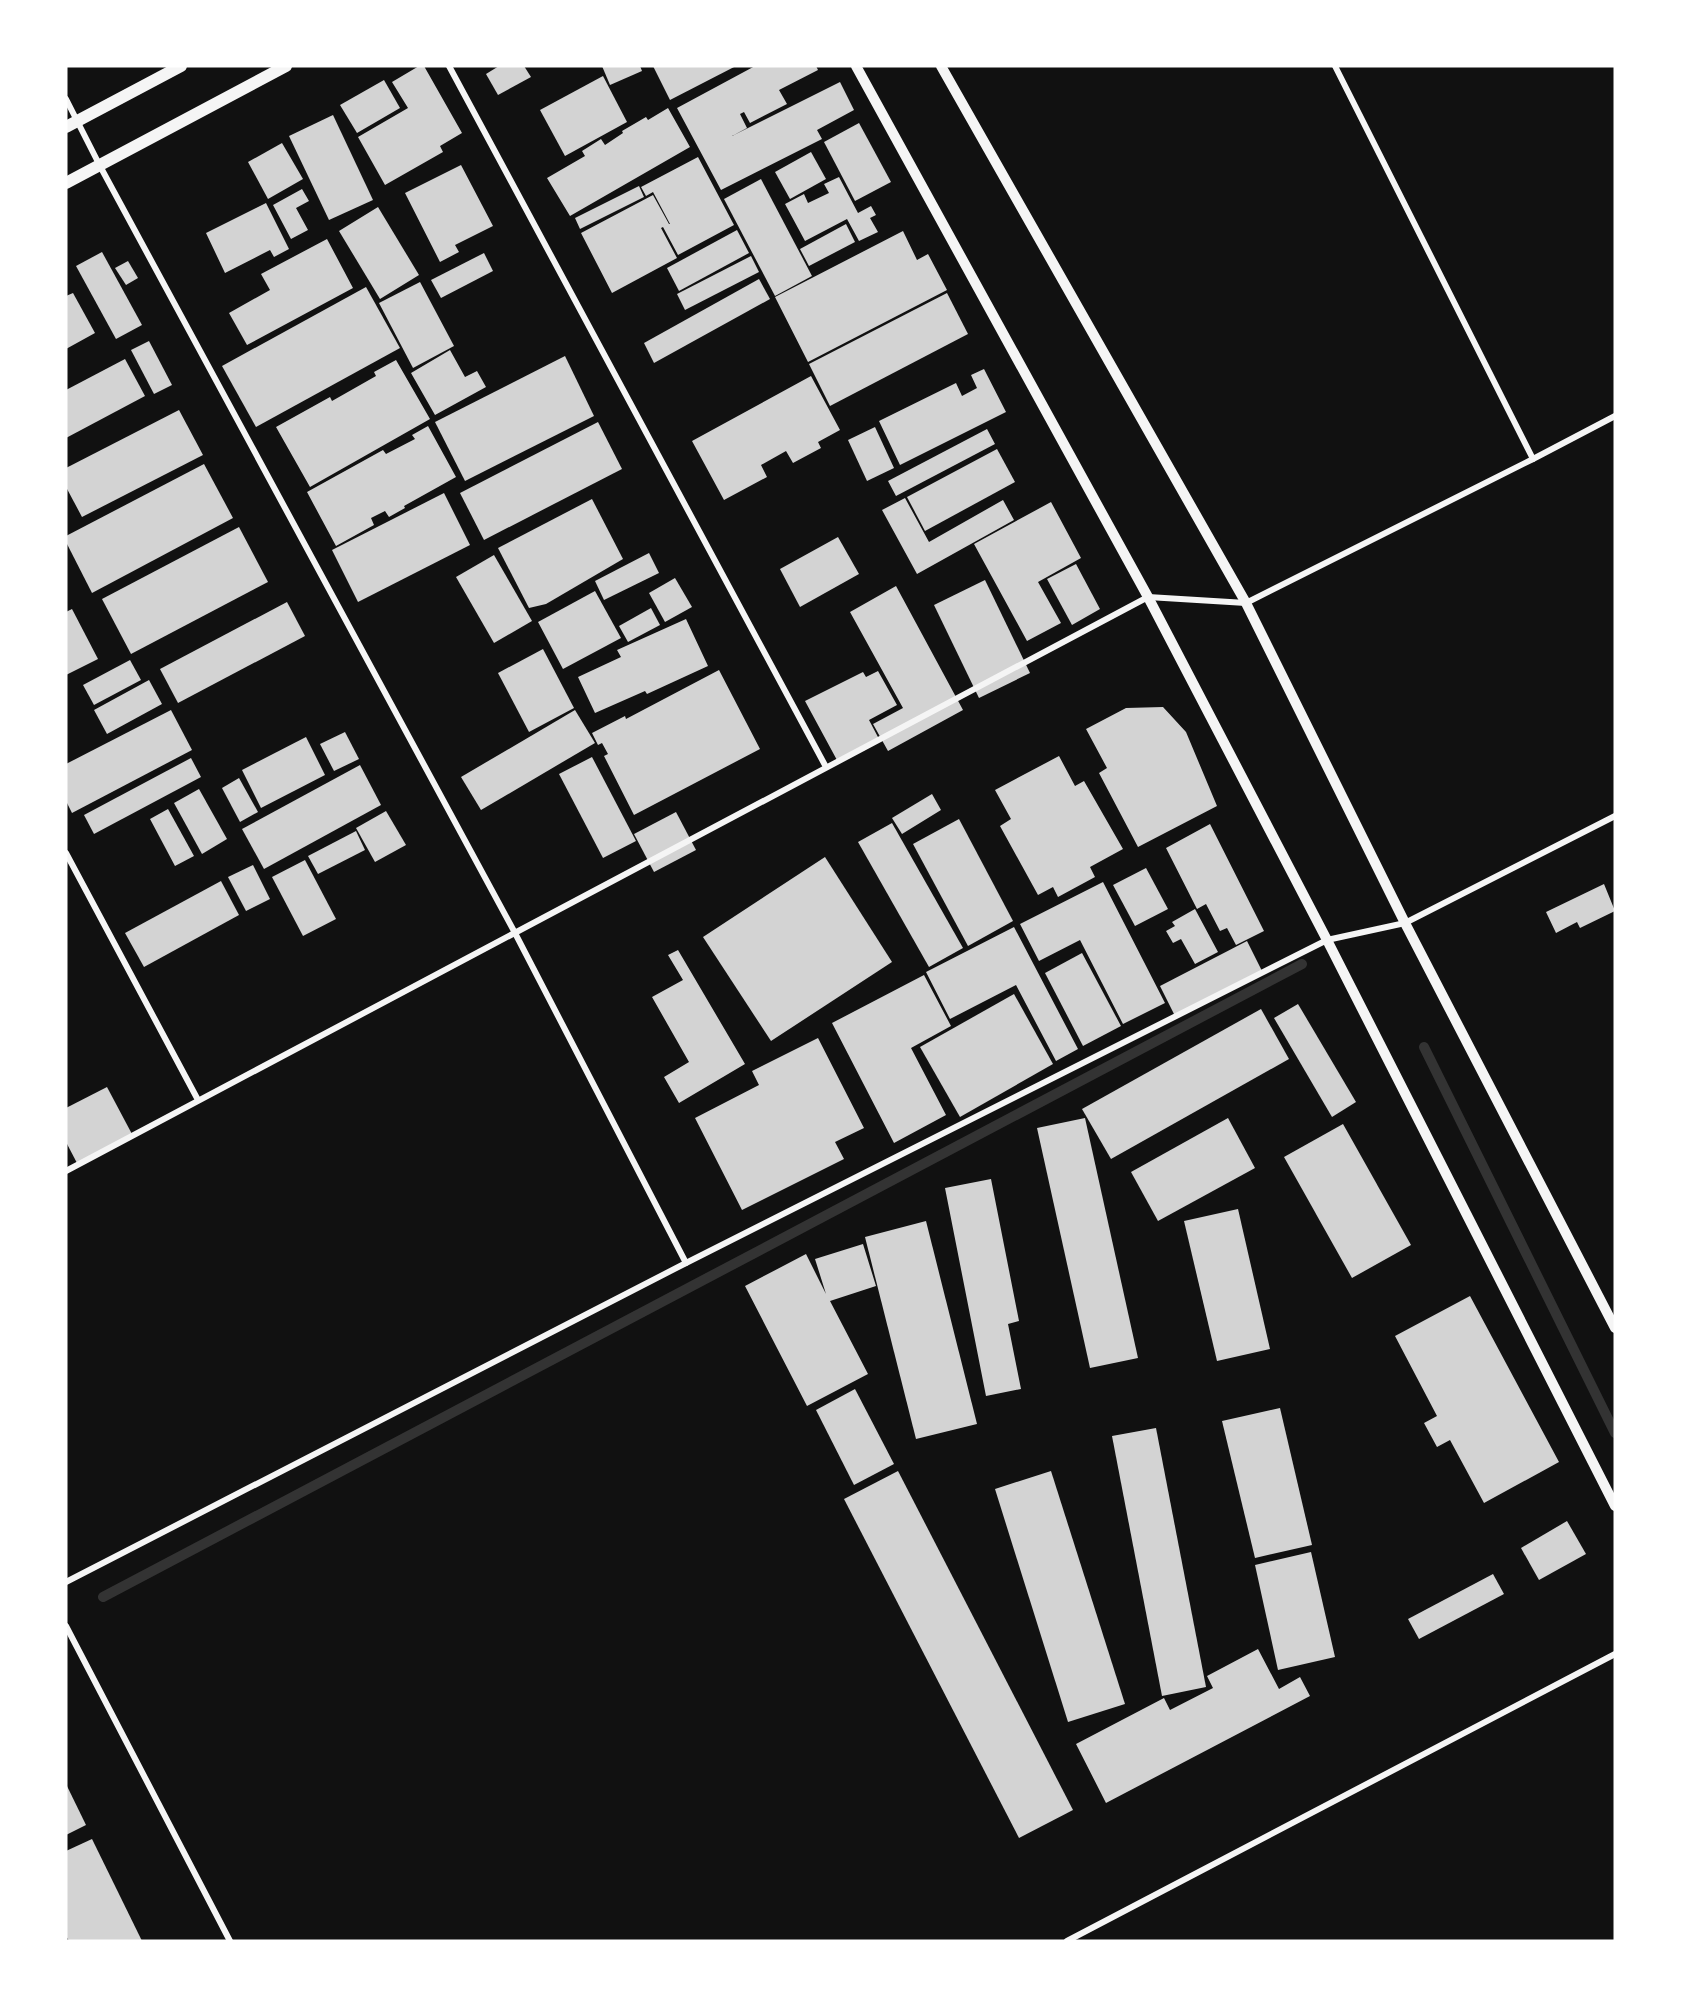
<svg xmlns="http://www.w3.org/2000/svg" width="1681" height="2007" font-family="Lato,sans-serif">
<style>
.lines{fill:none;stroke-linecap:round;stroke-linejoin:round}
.stream{stroke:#333;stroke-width:10}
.building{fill:#d3d3d3}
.minor{stroke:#f5f5f5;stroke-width:6}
.tertiary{stroke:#f5f5f5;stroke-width:10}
.secondary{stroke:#f5f5f5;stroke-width:12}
</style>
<rect width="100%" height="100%" fill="#111"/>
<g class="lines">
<!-- stream -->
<g class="stream">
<path d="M 1424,1047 L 1615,1433"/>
<path d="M 103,1597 L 1302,964"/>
</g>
</g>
<!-- building -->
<g class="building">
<path d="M 419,66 L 424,66 L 462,133 L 440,146 L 443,152 L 385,185 L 358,137 L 408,108 L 392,82 Z"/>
<path d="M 499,66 L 524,66 L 531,77 L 498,95 L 486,74 Z"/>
<path d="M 602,66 L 640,66 L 642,71 L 610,85 Z"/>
<path d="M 653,66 L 736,66 L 670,100 Z"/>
<path d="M 755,66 L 816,66 L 818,70 L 779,90 L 787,104 L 750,123 L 744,112 L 740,114 L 747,128 L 732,136 L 840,82 L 854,110 L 817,130 L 822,139 L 721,190 L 677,108 Z"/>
<path d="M 603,76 L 627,122 L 565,156 L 540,110 Z"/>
<path d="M 384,80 L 400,108 L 357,133 L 340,105 Z"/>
<path d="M 668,108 L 690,147 L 570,216 L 547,178 L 585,156 L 582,151 L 601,139 L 605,145 L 623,133 L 622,131 L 646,117 L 648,120 Z"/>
<path d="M 333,115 L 373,200 L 329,220 L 289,136 Z"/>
<path d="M 859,123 L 891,182 L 855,201 L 824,142 Z"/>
<path d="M 282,143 L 303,179 L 268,199 L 248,162 Z"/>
<path d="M 811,152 L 826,179 L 790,199 L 775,172 Z"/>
<path d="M 698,157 L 734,225 L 678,255 L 663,227 L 661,228 L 677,258 L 612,293 L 581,233 L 653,195 L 669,224 L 670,224 L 653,192 L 646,196 L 641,187 Z"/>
<path d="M 461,165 L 493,226 L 455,245 L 459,252 L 440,262 L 405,193 Z"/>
<path d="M 839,177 L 858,213 L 871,206 L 876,215 L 870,218 L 878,232 L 859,241 L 847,219 L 805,241 L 785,204 L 804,194 L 808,203 L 829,193 L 824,184 Z"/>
<path d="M 761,179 L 812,276 L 775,296 L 724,199 Z"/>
<path d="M 639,186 L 644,197 L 580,229 L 575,218 Z"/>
<path d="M 302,189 L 309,201 L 296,208 L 308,230 L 291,239 L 273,205 Z"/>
<path d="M 266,203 L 289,249 L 274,257 L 270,250 L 225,273 L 206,233 Z"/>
<path d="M 378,207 L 419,275 L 380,299 L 339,231 Z"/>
<path d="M 846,224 L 855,242 L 809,266 L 800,249 Z"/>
<path d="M 737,230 L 749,253 L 679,291 L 667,268 Z"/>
<path d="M 903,231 L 917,260 L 928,254 L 947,290 L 808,362 L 775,297 Z"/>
<path d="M 327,239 L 353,288 L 247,345 L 229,313 L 270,290 L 261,274 Z"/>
<path d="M 102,252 L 142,325 L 116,339 L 76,266 Z"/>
<path d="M 484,253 L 493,271 L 441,298 L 431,280 Z"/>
<path d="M 751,256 L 759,272 L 685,310 L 677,294 Z"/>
<path d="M 128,261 L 138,278 L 126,285 L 115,268 Z"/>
<path d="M 759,279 L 770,299 L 654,363 L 644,343 Z"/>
<path d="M 420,282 L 454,346 L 413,368 L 379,303 Z"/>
<path d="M 366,287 L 400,348 L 256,427 L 222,366 Z"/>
<path d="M 73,293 L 95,333 L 66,349 L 66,296 Z"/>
<path d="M 947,293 L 968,334 L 830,406 L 809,364 Z"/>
<path d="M 149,341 L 172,385 L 154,394 L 131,350 Z"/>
<path d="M 450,350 L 465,377 L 477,371 L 486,387 L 435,415 L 411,373 Z"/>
<path d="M 565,356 L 594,416 L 465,481 L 435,422 Z"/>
<path d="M 125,359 L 145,396 L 66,438 L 66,390 Z"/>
<path d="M 396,360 L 430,419 L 310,487 L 276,427 L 330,397 L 332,401 L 376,376 L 374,372 Z"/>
<path d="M 984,369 L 1006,412 L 900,465 L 879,421 L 956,383 L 962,396 L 977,388 L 971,375 Z"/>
<path d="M 811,376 L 840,430 L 818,442 L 821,448 L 793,463 L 786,451 L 761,465 L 767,477 L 724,500 L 692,441 Z"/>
<path d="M 179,410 L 203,455 L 82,517 L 66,487 L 66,468 Z"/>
<path d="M 598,422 L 622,469 L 484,540 L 460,493 Z"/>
<path d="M 428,426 L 456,477 L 404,506 L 405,508 L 389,517 L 385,511 L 371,518 L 374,525 L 336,546 L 307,492 L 383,450 L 386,454 L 415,439 L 412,435 Z"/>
<path d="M 875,427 L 894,468 L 867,481 L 848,440 Z"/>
<path d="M 987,429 L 995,444 L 896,496 L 888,481 Z"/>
<path d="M 997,449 L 1015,482 L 925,531 L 907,497 Z"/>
<path d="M 204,464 L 233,518 L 92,593 L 66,542 L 66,536 Z"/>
<path d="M 444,493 L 470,545 L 358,602 L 332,550 Z"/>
<path d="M 905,498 L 929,542 L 1003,500 L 1014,520 L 917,574 L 882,510 Z"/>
<path d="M 592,499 L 623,559 L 546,604 L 529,608 L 498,548 Z"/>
<path d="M 1051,502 L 1081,558 L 1038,582 L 1061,623 L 1027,641 L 974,544 Z"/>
<path d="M 239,527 L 268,582 L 131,654 L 102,599 Z"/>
<path d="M 838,537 L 859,574 L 800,607 L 780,569 Z"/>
<path d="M 649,553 L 659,573 L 604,600 L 595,581 Z"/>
<path d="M 494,555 L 532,621 L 494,643 L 456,577 Z"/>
<path d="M 1076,564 L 1100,609 L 1072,625 L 1047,579 Z"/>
<path d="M 675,578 L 692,607 L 665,622 L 649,593 Z"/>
<path d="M 985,580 L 1030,673 L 979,698 L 934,605 Z"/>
<path d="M 896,586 L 963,710 L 888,751 L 873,724 L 903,708 L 850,612 Z"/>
<path d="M 595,591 L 621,638 L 563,669 L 538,622 Z"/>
<path d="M 287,602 L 305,636 L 178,703 L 160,669 Z"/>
<path d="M 651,608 L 660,625 L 628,642 L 619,626 Z"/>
<path d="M 72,609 L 98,659 L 66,675 L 66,612 Z"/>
<path d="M 686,619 L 708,666 L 647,694 L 645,691 L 595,713 L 578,677 L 621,657 L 617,650 Z"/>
<path d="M 543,649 L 574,708 L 529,732 L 498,673 Z"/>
<path d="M 130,660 L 141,680 L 94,705 L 83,685 Z"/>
<path d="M 719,670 L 760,749 L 634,815 L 604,756 L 608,754 L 602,743 L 598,745 L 592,733 L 625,716 L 626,719 Z"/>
<path d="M 878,671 L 897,705 L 869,720 L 879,739 L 838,762 L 805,701 L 863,672 L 866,677 Z"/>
<path d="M 149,680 L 162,704 L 107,734 L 94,710 Z"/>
<path d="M 1163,707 L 1186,732 L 1217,806 L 1138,847 L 1099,773 L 1107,768 L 1086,729 L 1126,708 Z"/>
<path d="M 171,710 L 192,750 L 72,813 L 66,801 L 66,764 Z"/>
<path d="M 575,710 L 595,743 L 481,810 L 461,777 Z"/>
<path d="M 345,732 L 359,759 L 334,771 L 320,744 Z"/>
<path d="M 306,737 L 325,775 L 261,808 L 242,770 Z"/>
<path d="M 1059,756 L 1075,786 L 1084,781 L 1123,849 L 1090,867 L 1095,877 L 1058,897 L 1053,887 L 1038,895 L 1000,826 L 1011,819 L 995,790 Z"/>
<path d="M 592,757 L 636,841 L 603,858 L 559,774 Z"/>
<path d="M 191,758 L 201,777 L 94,834 L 84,815 Z"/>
<path d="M 360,765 L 381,805 L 264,869 L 242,829 Z"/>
<path d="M 239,778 L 258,812 L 240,822 L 222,788 Z"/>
<path d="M 199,789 L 227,839 L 202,854 L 174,803 Z"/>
<path d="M 932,794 L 941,810 L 902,834 L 892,818 Z"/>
<path d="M 168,809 L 194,856 L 175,866 L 150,819 Z"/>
<path d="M 386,811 L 406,845 L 375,862 L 356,828 Z"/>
<path d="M 676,812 L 696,850 L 654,872 L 634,834 Z"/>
<path d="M 959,819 L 1013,921 L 968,946 L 913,844 Z"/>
<path d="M 892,823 L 963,948 L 929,967 L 858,842 Z"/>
<path d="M 1210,824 L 1264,931 L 1236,945 L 1227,928 L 1220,931 L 1206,904 L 1197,909 L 1166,848 Z"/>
<path d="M 356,831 L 365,850 L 318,874 L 308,856 Z"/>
<path d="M 825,857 L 892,962 L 771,1041 L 703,937 Z"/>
<path d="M 305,860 L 336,919 L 303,936 L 272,877 Z"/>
<path d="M 253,865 L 270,899 L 246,911 L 228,877 Z"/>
<path d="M 1146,868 L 1168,909 L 1135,926 L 1113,885 Z"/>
<path d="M 221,881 L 239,915 L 144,967 L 125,933 Z"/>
<path d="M 1103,882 L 1165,1003 L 1123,1024 L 1080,940 L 1039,961 L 1020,924 Z"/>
<path d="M 1604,884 L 1615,911 L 1580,928 L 1577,922 L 1556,933 L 1546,912 Z"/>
<path d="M 1195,909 L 1218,952 L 1195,964 L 1181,939 L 1173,943 L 1166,931 L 1175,926 L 1172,922 Z"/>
<path d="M 1014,927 L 1078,1049 L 1056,1061 L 1016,985 L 950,1019 L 926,972 Z"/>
<path d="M 1247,941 L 1262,971 L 1175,1016 L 1160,986 Z"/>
<path d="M 678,950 L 745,1064 L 679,1103 L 664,1077 L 689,1062 L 652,997 L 683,980 L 668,955 Z"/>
<path d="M 1082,953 L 1121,1026 L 1083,1046 L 1045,973 Z"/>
<path d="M 924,975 L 951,1026 L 911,1048 L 946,1115 L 894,1143 L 832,1023 Z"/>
<path d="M 1014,994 L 1053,1064 L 960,1117 L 920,1047 Z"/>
<path d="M 1298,1004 L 1356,1102 L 1332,1117 L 1274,1018 Z"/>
<path d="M 1261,1009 L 1289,1059 L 1111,1159 L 1082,1109 Z"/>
<path d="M 818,1038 L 864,1128 L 835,1142 L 844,1159 L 742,1210 L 695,1118 L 759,1085 L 752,1071 Z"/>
<path d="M 107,1087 L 133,1136 L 78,1165 L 66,1142 L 66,1108 Z"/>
<path d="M 1085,1118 L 1138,1358 L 1090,1368 L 1037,1128 Z"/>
<path d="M 1228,1118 L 1255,1168 L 1158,1221 L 1131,1172 Z"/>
<path d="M 1343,1124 L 1411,1245 L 1352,1278 L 1284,1157 Z"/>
<path d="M 991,1179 L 1019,1321 L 1008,1324 L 1021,1389 L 986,1396 L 945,1188 Z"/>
<path d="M 1238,1209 L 1270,1349 L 1217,1361 L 1184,1221 Z"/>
<path d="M 926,1221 L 977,1424 L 916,1439 L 865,1237 Z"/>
<path d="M 863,1244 L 876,1286 L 830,1301 L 868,1374 L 807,1406 L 745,1286 L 806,1254 L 826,1294 L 815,1259 Z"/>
<path d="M 1470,1296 L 1559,1462 L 1484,1503 L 1450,1440 L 1437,1447 L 1424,1423 L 1437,1416 L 1395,1336 Z"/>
<path d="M 855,1389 L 894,1464 L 854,1485 L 816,1410 Z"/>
<path d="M 1280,1408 L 1312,1545 L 1255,1558 L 1222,1421 Z"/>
<path d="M 1156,1428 L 1206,1687 L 1162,1696 L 1112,1436 Z"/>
<path d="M 898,1471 L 1073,1810 L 1019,1838 L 844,1499 Z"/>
<path d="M 1051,1471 L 1125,1704 L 1068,1722 L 995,1489 Z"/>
<path d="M 1567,1521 L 1586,1554 L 1539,1580 L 1521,1548 Z"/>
<path d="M 1311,1552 L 1335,1657 L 1278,1670 L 1255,1565 Z"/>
<path d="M 1493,1574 L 1504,1594 L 1419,1639 L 1408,1619 Z"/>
<path d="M 1258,1649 L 1279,1689 L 1300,1677 L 1310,1696 L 1106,1803 L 1076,1744 L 1164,1698 L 1170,1710 L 1213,1688 L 1207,1676 Z"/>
<path d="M 66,1784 L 86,1825 L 66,1835 Z"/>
<path d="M 92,1839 L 142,1941 L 69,1941 L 66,1936 L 66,1851 Z"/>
</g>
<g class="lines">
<!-- minor -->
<g class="minor">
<path d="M 449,66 L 826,767"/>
<path d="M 1335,66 L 1533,459"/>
<path d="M 66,99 L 100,166 L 515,933 L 686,1263"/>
<path d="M 66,853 L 198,1100"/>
<path d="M 66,1171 L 1148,597 L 1246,603 L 1533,459 L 1615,416"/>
<path d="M 66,1582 L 686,1263 L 1327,940 L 1405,923 L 1615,816"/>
<path d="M 66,1626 L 230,1941"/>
<path d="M 1067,1941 L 1615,1654"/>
</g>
<!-- tertiary -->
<g class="tertiary">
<path d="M 856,66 L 1148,597 L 1327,940 L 1615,1506"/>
<path d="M 941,66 L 1246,603 L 1405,923 L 1615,1328"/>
</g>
<!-- secondary -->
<g class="secondary">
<path d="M 66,127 L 181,66"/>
<path d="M 66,183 L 286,66"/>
</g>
</g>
<!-- border -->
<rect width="1681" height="2007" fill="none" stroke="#ffffff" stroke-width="135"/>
</svg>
